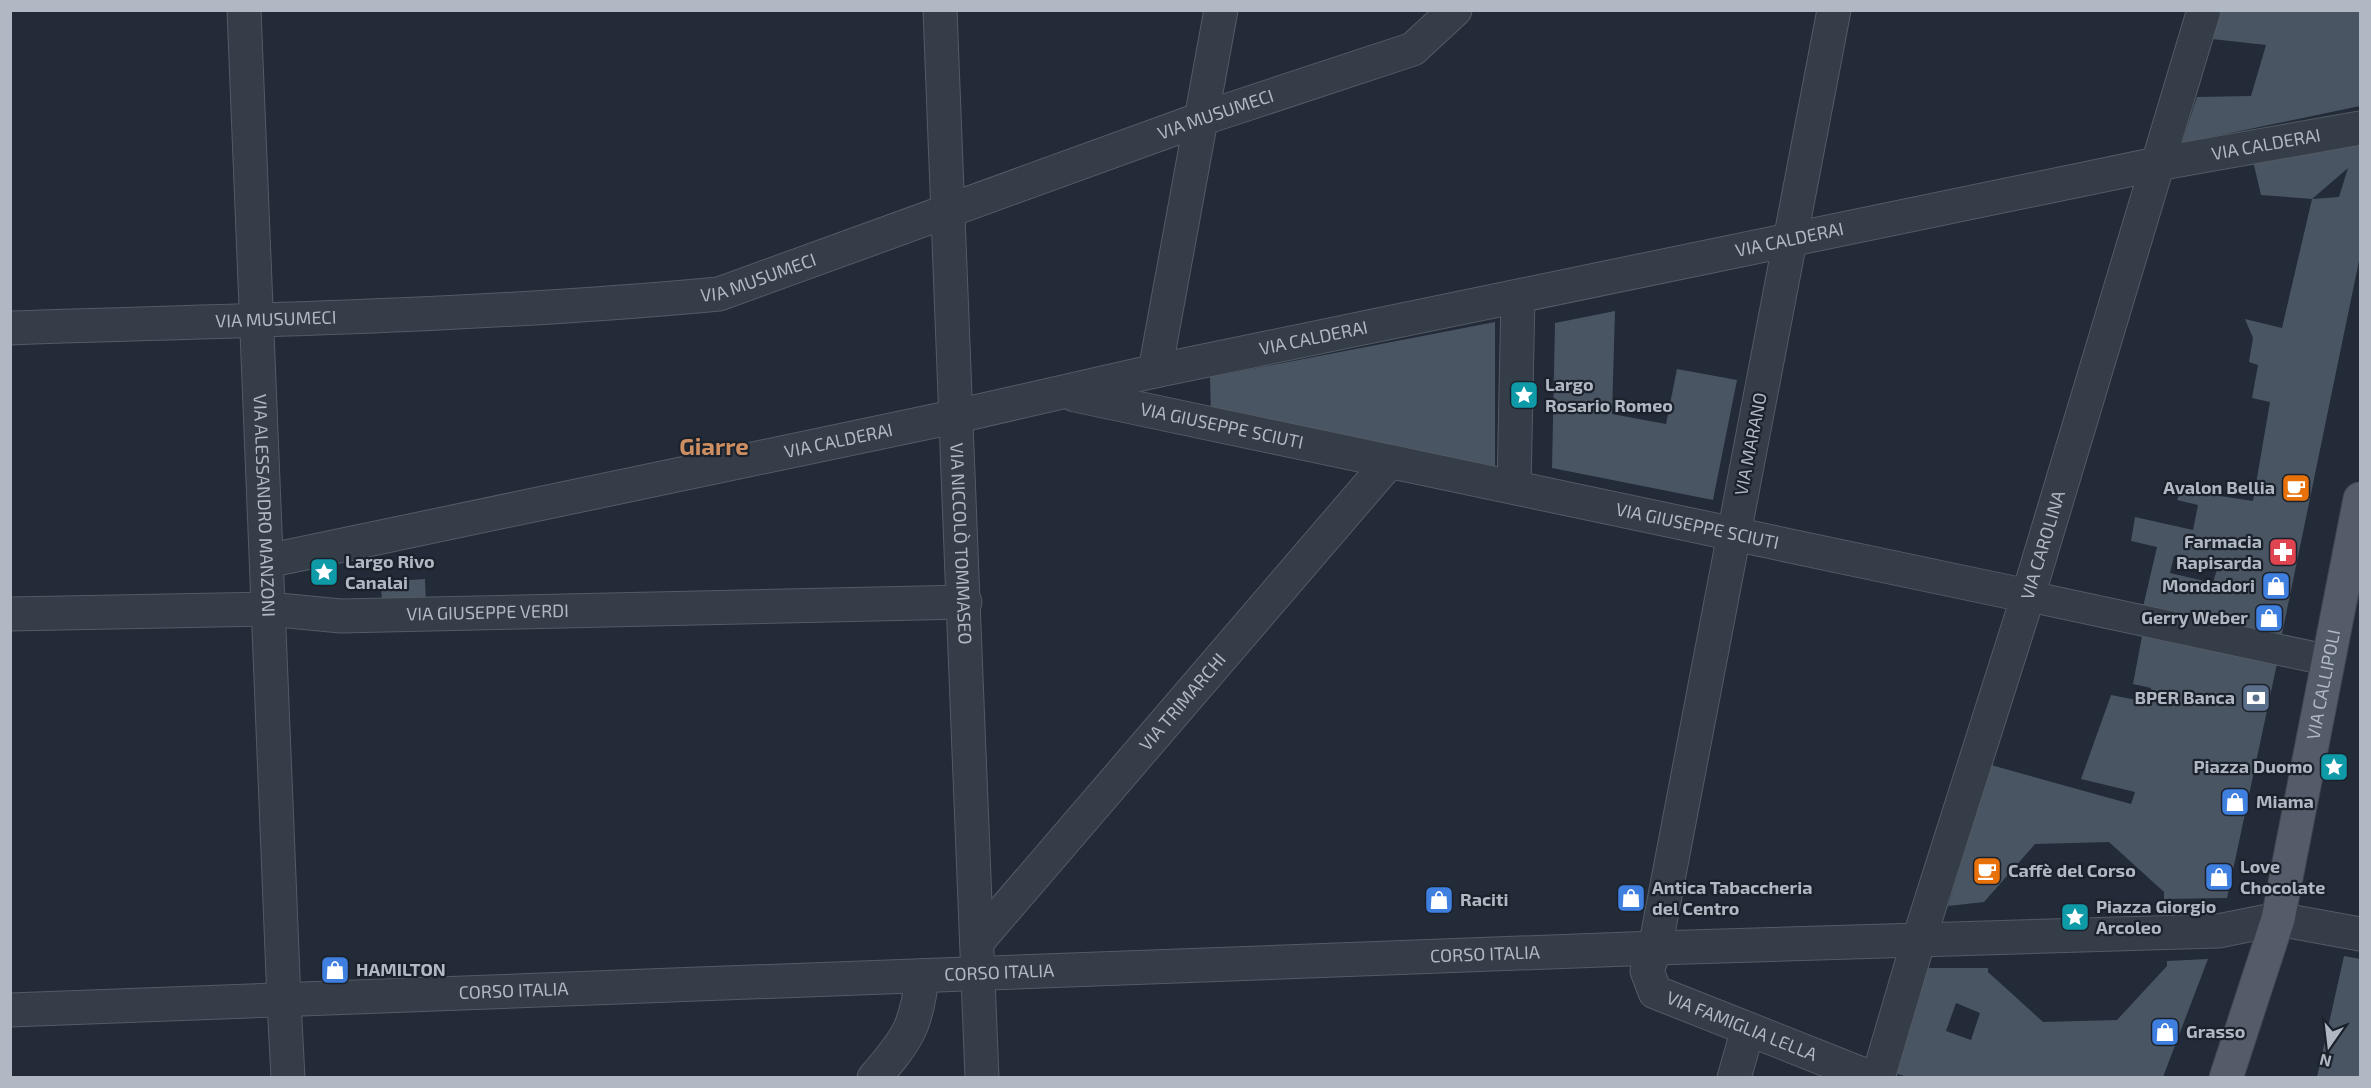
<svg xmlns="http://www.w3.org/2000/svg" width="2371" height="1088" font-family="'Exo 2',sans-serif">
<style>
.building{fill:#4a5563;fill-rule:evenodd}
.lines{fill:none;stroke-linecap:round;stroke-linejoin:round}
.pedestrian-casing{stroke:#535b65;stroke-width:32}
.minor-casing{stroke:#535b65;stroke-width:35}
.tertiary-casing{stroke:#535b65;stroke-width:35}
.primary-casing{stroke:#3f4651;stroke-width:35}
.pedestrian{stroke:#353d48;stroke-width:30}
.minor{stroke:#353d48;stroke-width:33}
.tertiary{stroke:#353d48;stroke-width:33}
.primary{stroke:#535c68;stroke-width:33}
.labels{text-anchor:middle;stroke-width:4.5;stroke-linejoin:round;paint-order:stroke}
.street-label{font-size:18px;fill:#b0b8c4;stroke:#1b222c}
.poi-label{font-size:18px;font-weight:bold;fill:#b0b8c4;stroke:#1b222c;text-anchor:start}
.district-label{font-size:24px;font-weight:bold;fill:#cd8f62;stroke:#1b222c}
</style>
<rect width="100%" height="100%" fill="#222b37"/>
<!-- building -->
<g class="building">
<path d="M 2222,10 L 2360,10 L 2360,106 L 2182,143 L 2197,97 L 2251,96 L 2266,45 L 2212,39 Z"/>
<path d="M 2360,138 L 2360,256 L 2282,634 L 2143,607 L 2157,547 L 2131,541 L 2135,517 L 2193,530 L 2198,505 L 2177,500 L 2181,490 L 2253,501 L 2270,402 L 2252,398 L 2258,365 L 2249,362 L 2253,338 L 2245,319 L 2282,328 L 2312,199 L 2339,197 L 2348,168 L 2312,199 L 2261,195 L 2253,161 ZM 2174,556 L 2218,565 L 2213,583 L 2170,573 Z"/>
<path d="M 1615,311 L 1612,414 L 1666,424 L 1677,369 L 1737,380 L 1713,500 L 1552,468 L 1555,323 Z"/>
<path d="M 1495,322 L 1495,467 L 1211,414 L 1210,377 Z"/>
<path d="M 425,579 L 426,602 L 382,603 L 381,582 Z"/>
<path d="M 2143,631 L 2278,659 L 2227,898 L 2164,899 L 2164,892 L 2109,842 L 2035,844 L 1984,902 L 1948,906 L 1991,765 L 2131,804 L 2135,792 L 2081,779 L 2111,695 L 2147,702 L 2151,688 L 2133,684 Z"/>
<path d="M 2344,956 L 2360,959 L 2360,1077 L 2317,1077 Z"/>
<path d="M 2208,959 L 2163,1077 L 1907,1077 L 1892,1072 L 1926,968 L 1988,968 L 1988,972 L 2043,1022 L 2117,1020 L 2167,966 L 2167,961 ZM 1956,1003 L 1980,1013 L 1971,1040 L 1946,1031 Z"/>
</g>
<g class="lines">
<!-- pedestrian casing -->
<g class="pedestrian-casing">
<path id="pedestrian" d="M 2028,596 L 2327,660"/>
</g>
<!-- minor casing -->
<g class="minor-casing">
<g id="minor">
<path id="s1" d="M 1834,10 L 1655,948 L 1647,971 L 1655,992 L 1872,1078"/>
<path id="s2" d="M 10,328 C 246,320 484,316 719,294 L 1201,119 L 1413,49 L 1455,10"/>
<path d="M 1155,371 L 1221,10"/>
<path id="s3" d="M 1075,395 L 2028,596"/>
<path d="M 1514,487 L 1518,297"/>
<path id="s4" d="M 267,561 L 953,417 L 1155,371 L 2157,164 L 2360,128"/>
<path id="s5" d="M 10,614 L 268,609 L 341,616 L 965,602"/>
<path d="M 2278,919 L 2360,934"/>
<path id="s6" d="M 977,942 L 1389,462"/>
<path d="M 284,1001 L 288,1078"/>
<path d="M 874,1078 C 907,1040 917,1026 922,976"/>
<path d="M 1734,1078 L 1748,1029"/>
<path id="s7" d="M 1878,1078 L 1919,939 L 2028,596 L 2204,10"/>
</g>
</g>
<!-- tertiary casing -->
<g class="tertiary-casing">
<g id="tertiary">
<path id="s8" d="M 244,10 L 284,1001"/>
<path id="s9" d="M 940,10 C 951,366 970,722 982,1078"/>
<path id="s10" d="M 10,1010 L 1655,948 L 2218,931 L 2278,919"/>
</g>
</g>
<!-- primary casing -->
<g class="primary-casing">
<g id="primary">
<path id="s11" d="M 2226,1078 L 2278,919 L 2360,499"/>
</g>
</g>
<!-- pedestrian -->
<use href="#pedestrian" class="pedestrian"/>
<!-- minor -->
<use href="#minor" class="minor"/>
<!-- tertiary -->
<use href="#tertiary" class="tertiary"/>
<!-- primary -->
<use href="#primary" class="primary"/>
</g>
<!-- icons -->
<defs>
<g id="sight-square" transform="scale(1.5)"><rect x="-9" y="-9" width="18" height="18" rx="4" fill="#0f9aa8" stroke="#1b222c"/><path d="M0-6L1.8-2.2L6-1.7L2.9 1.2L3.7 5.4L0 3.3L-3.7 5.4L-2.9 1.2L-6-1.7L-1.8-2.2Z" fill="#fff"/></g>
<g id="cafe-square" transform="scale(1.5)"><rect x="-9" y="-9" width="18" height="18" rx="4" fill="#e8710a" stroke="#1b222c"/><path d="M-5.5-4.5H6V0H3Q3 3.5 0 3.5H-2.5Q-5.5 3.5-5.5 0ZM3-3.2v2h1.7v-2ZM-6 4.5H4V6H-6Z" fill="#fff"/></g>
<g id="pharmacy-square" transform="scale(1.5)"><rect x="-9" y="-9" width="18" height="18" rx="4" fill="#e0444e" stroke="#1b222c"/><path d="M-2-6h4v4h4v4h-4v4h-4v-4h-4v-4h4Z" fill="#fff"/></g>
<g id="shop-square" transform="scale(1.5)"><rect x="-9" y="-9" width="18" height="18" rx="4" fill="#3f7fe0" stroke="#1b222c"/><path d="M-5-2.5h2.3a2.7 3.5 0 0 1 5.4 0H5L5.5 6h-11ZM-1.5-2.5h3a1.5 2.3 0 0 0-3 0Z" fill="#fff"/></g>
<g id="bank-square" transform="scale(1.5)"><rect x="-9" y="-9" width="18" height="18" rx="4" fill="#5c6f8a" stroke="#1b222c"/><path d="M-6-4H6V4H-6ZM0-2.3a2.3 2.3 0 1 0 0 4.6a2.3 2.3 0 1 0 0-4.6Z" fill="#fff"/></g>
</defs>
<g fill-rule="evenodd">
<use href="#sight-square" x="1524" y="395"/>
<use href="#cafe-square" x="2296" y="488"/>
<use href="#pharmacy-square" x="2283" y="552"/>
<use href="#sight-square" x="324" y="572"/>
<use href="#shop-square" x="2276" y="586"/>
<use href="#shop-square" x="2269" y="618"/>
<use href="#bank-square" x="2256" y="698"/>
<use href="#sight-square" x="2334" y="767"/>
<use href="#shop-square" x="2235" y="802"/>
<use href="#cafe-square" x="1987" y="871"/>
<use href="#shop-square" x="2219" y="877"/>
<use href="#shop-square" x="1631" y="898"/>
<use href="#shop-square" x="1439" y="900"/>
<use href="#sight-square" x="2075" y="917"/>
<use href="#shop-square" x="335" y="970"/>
<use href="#shop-square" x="2165" y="1032"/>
</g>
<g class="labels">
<!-- street labels -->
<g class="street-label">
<text dy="6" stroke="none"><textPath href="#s2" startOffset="1238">VIA MUSUMECI</textPath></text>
<text dy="6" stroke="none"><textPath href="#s4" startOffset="2042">VIA CALDERAI</textPath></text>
<text dy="6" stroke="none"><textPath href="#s4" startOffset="1556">VIA CALDERAI</textPath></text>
<text dy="6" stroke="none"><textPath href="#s2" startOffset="752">VIA MUSUMECI</textPath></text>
<text dy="6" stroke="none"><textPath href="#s2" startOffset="266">VIA MUSUMECI</textPath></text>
<text dy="6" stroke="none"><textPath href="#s4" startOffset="1070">VIA CALDERAI</textPath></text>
<text dy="6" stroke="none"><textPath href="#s3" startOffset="150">VIA GIUSEPPE SCIUTI</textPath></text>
<text dy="6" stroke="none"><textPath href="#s4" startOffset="584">VIA CALDERAI</textPath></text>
<text transform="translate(1751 444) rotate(-79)" y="6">VIA MARANO</text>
<text dy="6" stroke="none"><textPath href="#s8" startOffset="496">VIA ALESSANDRO MANZONI</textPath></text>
<text dy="6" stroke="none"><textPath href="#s3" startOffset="636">VIA GIUSEPPE SCIUTI</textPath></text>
<text dy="6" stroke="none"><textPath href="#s9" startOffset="534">VIA NICCOLÒ TOMMASEO</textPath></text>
<text dy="6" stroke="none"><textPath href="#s7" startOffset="558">VIA CAROLINA</textPath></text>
<text dy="6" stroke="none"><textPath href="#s5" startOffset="478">VIA GIUSEPPE VERDI</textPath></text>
<text dy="6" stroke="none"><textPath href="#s11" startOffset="406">VIA CALLIPOLI</textPath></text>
<text dy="6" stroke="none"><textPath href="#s6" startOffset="316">VIA TRIMARCHI</textPath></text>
<text dy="6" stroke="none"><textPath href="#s10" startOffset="1476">CORSO ITALIA</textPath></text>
<text dy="6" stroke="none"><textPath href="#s10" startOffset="990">CORSO ITALIA</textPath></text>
<text dy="6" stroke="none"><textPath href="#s10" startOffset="504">CORSO ITALIA</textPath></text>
<text dy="6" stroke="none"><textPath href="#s1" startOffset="1095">VIA FAMIGLIA LELLA</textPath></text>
</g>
<!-- poi labels -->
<g class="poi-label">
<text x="1545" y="391">Largo<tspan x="1545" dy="21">Rosario Romeo</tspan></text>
<text x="2275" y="494" text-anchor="end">Avalon Bellia</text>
<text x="2262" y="548" text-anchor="end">Farmacia<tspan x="2262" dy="21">Rapisarda</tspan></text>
<text x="345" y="568">Largo Rivo<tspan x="345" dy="21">Canalai</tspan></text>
<text x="2255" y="592" text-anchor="end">Mondadori</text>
<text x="2248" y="624" text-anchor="end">Gerry Weber</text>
<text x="2235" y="704" text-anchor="end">BPER Banca</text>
<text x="2313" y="773" text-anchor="end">Piazza Duomo</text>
<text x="2256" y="808">Miama</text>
<text x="2240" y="873">Love<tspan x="2240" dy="21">Chocolate</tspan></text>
<text x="2008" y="877">Caffè del Corso</text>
<text x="1652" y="894">Antica Tabaccheria<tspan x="1652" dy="21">del Centro</tspan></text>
<text x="1460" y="906">Raciti</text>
<text x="2096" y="913">Piazza Giorgio<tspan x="2096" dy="21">Arcoleo</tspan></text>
<text x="356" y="976">HAMILTON</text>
<text x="2186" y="1038">Grasso</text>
</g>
<!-- district labels -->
<g class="district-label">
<text x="714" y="455">Giarre</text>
</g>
</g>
<!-- border -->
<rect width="2371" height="1088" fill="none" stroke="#b0b8c4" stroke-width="24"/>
<!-- north arrow -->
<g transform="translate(2329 1046) rotate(194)" stroke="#1b222c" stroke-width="4.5" paint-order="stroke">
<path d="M0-4.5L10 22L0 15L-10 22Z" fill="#b0b8c4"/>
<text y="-9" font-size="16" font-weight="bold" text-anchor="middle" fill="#b0b8c4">N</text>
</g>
</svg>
